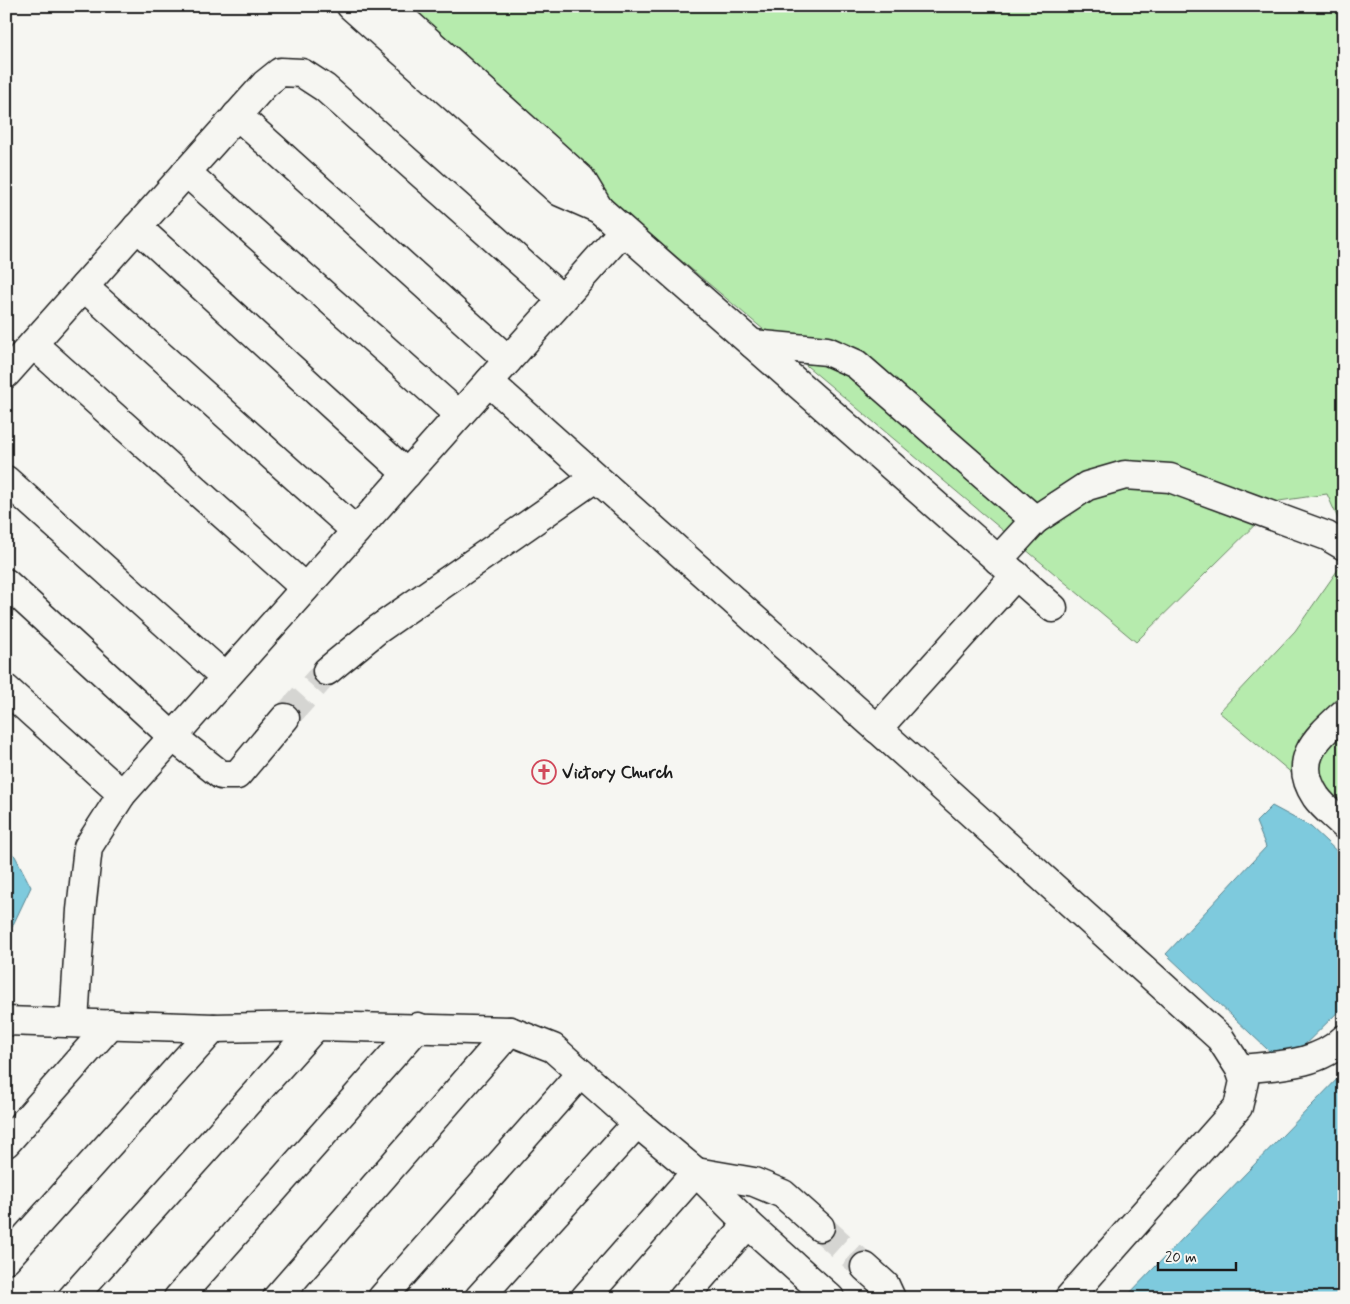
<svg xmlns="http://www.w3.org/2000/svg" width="1350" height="1304" font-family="Mynerve,sans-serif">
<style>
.green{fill:#b6ebad;stroke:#698464}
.water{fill:#7ecadd;stroke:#578490}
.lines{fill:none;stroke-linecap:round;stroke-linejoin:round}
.minor-tunnel{stroke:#d5d5d2;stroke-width:28;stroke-dasharray:28 14;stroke-linecap:butt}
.minor-casing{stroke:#1c1c1c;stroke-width:31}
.minor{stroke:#f6f6f2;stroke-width:28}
.labels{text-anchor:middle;stroke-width:5;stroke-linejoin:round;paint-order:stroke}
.poi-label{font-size:18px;font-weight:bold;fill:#1c1c1c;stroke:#f6f6f2;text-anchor:start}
</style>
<rect width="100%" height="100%" fill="#f6f6f2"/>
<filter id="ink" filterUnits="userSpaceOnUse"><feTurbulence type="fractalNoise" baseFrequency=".02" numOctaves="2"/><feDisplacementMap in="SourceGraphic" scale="10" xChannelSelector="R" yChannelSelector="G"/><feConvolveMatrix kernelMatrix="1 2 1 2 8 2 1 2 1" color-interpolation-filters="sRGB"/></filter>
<g filter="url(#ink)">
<!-- green -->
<g class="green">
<path d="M 381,6 L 1344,6 L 1344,532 L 1327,494 L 1279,501 L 1136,642 L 572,169 Z"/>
<path d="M 1344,561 L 1344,817 L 1219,712 L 1295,631 Z"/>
</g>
<!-- water -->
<g class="water">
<path d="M 1272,806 L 1311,827 L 1344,858 L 1344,1006 L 1284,1065 L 1166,954 L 1266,847 L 1256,822 Z"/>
<path d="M 6,848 L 15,856 L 31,887 L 12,927 L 6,932 Z"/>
<path d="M 1344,1072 L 1344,1298 L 1125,1298 Z"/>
</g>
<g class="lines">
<!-- minor-tunnel -->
<g class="minor-tunnel">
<path d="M 285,718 L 327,671"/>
<path d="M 820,1227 L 865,1267"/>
</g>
<!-- minor casing -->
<g class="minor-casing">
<g id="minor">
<path d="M 351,6 L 560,192 L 599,209 L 1053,608"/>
<path d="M 389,6 L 581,179 L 599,209"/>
<path d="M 237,115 L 508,360"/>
<path d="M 186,172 L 459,415"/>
<path d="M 137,227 L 407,474"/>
<path d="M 84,287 L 356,531"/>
<path d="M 33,344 L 305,588"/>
<path d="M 753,344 L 827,351 L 856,364 L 1035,520 L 1087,486 L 1125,475 L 1170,478 L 1327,536 L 1344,546"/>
<path d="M 6,374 L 265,84 L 280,72 L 302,73 L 325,88 L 562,299"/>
<path d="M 489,382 L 928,774 L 1220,1038 L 1240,1069 L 1244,1081 L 1238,1107 L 1069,1298"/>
<path d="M 6,480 L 225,677"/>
<path d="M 998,560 L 1035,520"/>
<path d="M 6,583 L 173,737 L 221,775 L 237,775 L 285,718"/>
<path d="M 327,671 L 377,630 L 595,478"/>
<path d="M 6,689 L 122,794"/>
<path d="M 1344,713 C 1317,738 1291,759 1316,797 C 1323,807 1335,816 1344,825"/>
<path d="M 877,729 L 1016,575"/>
<path d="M 6,1021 L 214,1028 L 316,1026 L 510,1031 L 553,1048 L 637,1123 L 696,1172 L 748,1224 L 830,1298"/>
<path d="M 74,1022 L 81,910 L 88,847 L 122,794 L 623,231"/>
<path d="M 1240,1069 C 1276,1065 1317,1066 1344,1039"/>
<path d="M 6,1143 L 111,1024"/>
<path d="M 6,1259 L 214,1028"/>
<path d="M 865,1267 L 885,1285 L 891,1298"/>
<path d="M 72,1298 L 316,1026"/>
<path d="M 178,1298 L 418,1027"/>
<path d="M 277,1298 L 510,1031"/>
<path d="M 382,1298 L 581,1073"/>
<path d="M 479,1298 L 637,1123"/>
<path d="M 585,1298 L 696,1172 L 754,1182 L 783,1194 L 820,1227"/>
<path d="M 683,1298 L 748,1224"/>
</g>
</g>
<!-- minor -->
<use href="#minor" class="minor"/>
</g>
</g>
<!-- icons -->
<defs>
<g id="church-ring" transform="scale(1.25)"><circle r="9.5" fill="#f6f6f2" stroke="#d1495b" stroke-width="1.5"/><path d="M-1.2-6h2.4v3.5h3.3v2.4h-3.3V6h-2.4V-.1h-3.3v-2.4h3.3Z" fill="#d1495b"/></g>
</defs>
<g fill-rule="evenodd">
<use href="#church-ring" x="544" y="772"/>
</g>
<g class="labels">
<!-- poi labels -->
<g class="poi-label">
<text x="562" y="778">Victory Church</text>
</g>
</g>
<!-- margin -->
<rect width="1350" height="1304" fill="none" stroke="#f6f6f2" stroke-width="25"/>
<rect x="12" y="12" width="1325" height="1279" fill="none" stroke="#1c1c1c" stroke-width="2" filter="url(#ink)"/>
<!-- scale -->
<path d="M1158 1262v8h78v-8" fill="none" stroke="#1c1c1c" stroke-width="2.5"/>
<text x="1165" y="1262" font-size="15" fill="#1c1c1c" stroke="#f6f6f2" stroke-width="4" paint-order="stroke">20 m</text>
</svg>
